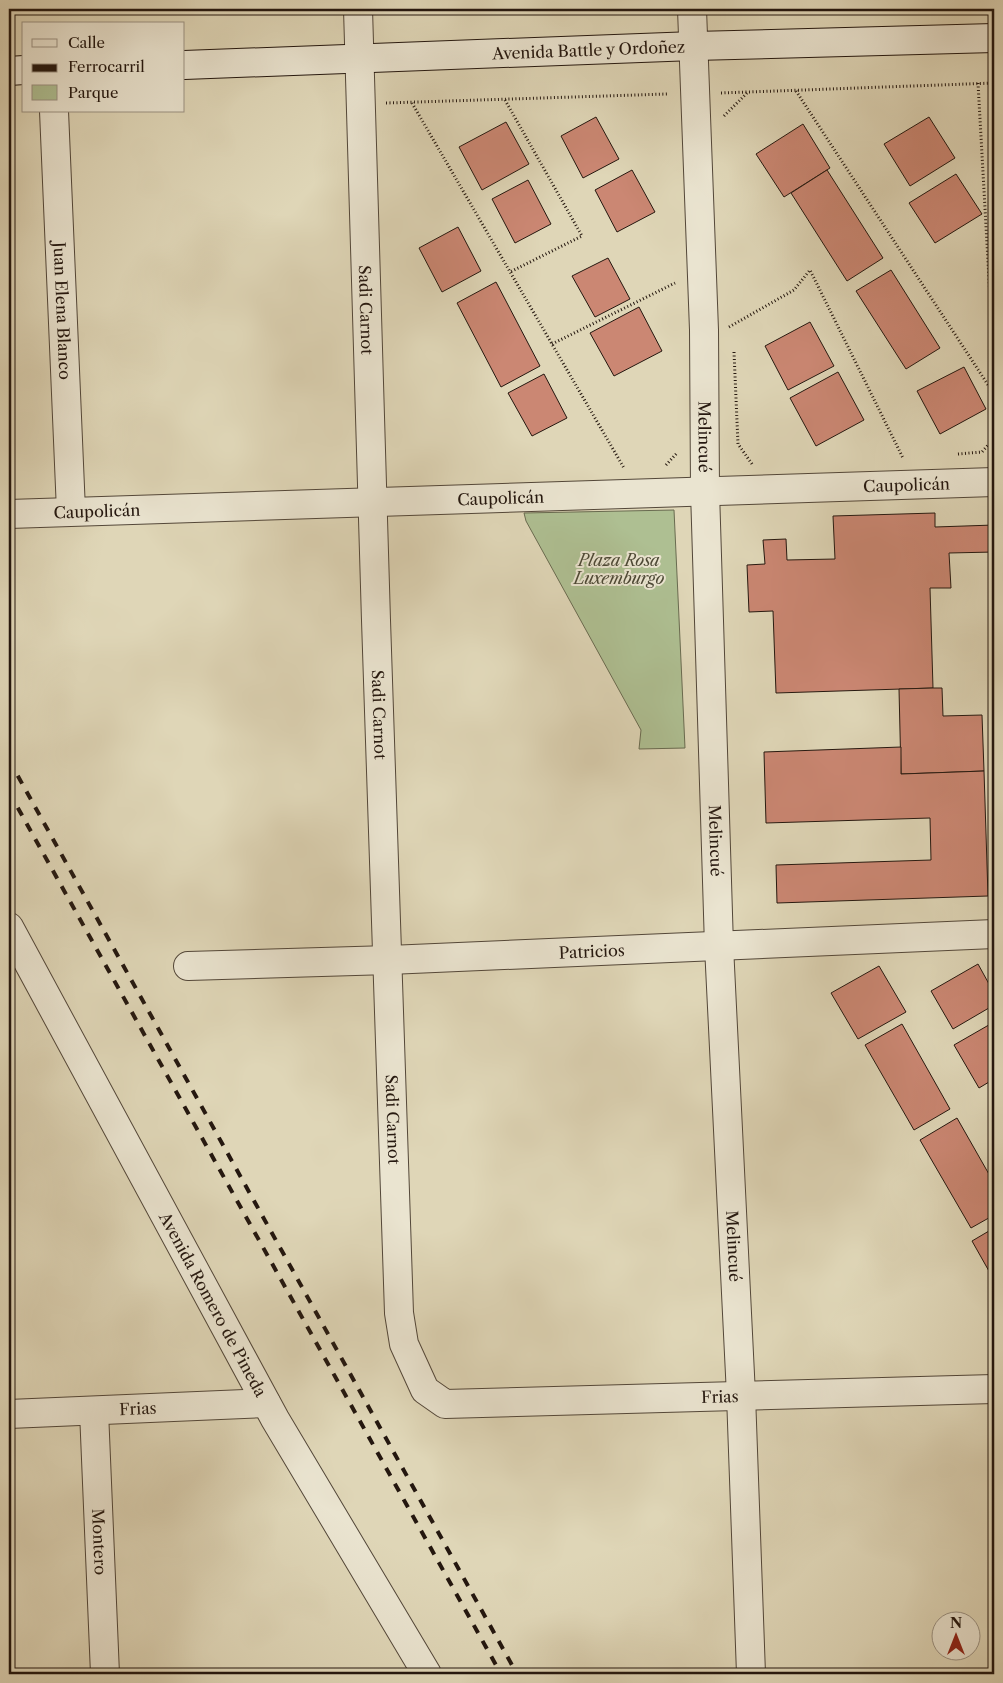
<svg xmlns="http://www.w3.org/2000/svg" width="1003" height="1683" font-family="'Libre Caslon Text',serif">
<style>
.green{fill:#aebf92;stroke:#696b50}
.building{fill:#cb8773;stroke:#24170f}
.lines{fill:none;stroke-linecap:round;stroke-linejoin:round}
.street-casing{stroke:#534739;stroke-width:30}
.secondary-casing{stroke:#24170f;stroke-width:30}
.path{stroke:#24170f;stroke-width:3;stroke-dasharray:1 2.5;stroke-linecap:butt}
.street{stroke:#eae4d0;stroke-width:28}
.secondary{stroke:#eae4d0;stroke-width:28}
.rail{stroke:#24170f;stroke-width:4;stroke-dasharray:9 9;stroke-linecap:butt}
.labels{text-anchor:middle;stroke-width:4;stroke-linejoin:round;paint-order:stroke}
.street-label{font-size:16px;fill:#24170f;stroke:#eae4d0}
.park-label{font-size:16px;font-style:italic;fill:#4d4936;stroke:#eae4d0}
</style>
<rect width="100%" height="100%" fill="#dfd6b7"/>
<filter id="stains"><feTurbulence type="fractalNoise" baseFrequency=".004" numOctaves="4"/><feColorMatrix values="0 0 0 0 .2 0 0 0 0 .09 0 0 0 0 .02 0 0 0 .5 -.17"/></filter>
<radialGradient id="worn" r=".72"><stop offset=".6" stop-color="#630" stop-opacity="0"/><stop offset="1" stop-color="#630" stop-opacity=".3"/></radialGradient>
<!-- green -->
<path class="green" d="M 674,510 L 685,748 L 639,749 L 641,730 L 526,521 L 524,513 Z"/>
<!-- building -->
<g class="building">
<path d="M 596,117 L 619,159 L 583,178 L 561,136 Z"/>
<path d="M 929,117 L 955,158 L 910,186 L 884,144 Z"/>
<path d="M 506,122 L 529,164 L 482,190 L 459,147 Z"/>
<path d="M 803,124 L 830,168 L 784,197 L 756,154 Z"/>
<path d="M 632,170 L 655,212 L 617,232 L 595,190 Z"/>
<path d="M 827,170 L 883,258 L 847,281 L 791,193 Z"/>
<path d="M 956,174 L 982,214 L 935,243 L 909,203 Z"/>
<path d="M 528,180 L 551,224 L 515,243 L 492,199 Z"/>
<path d="M 458,227 L 481,271 L 442,292 L 419,248 Z"/>
<path d="M 608,258 L 630,299 L 595,317 L 572,276 Z"/>
<path d="M 891,270 L 940,348 L 906,369 L 856,291 Z"/>
<path d="M 496,282 L 540,366 L 501,387 L 457,303 Z"/>
<path d="M 639,307 L 662,351 L 614,376 L 590,333 Z"/>
<path d="M 810,322 L 834,366 L 788,390 L 765,346 Z"/>
<path d="M 964,367 L 986,409 L 940,434 L 917,391 Z"/>
<path d="M 838,372 L 864,420 L 816,446 L 790,398 Z"/>
<path d="M 544,374 L 567,418 L 532,436 L 508,393 Z"/>
<path d="M 935,513 L 935,527 L 994,525 L 994,552 L 949,553 L 951,588 L 930,588 L 933,688 L 776,693 L 773,611 L 749,612 L 747,565 L 765,564 L 763,540 L 786,539 L 787,560 L 835,559 L 833,516 Z"/>
<path d="M 933,688 L 942,688 L 943,716 L 982,715 L 984,771 L 901,774 L 899,689 Z"/>
<path d="M 901,747 L 901,774 L 984,771 L 988,896 L 777,903 L 776,865 L 931,860 L 930,818 L 766,823 L 764,752 Z"/>
<path d="M 978,964 L 994,993 L 994,1005 L 953,1029 L 931,991 Z"/>
<path d="M 879,966 L 906,1012 L 858,1039 L 831,993 Z"/>
<path d="M 994,1022 L 994,1079 L 979,1088 L 954,1045 Z"/>
<path d="M 902,1024 L 950,1109 L 914,1130 L 865,1045 Z"/>
<path d="M 957,1118 L 994,1183 L 994,1215 L 971,1228 L 920,1140 Z"/>
<path d="M 994,1228 L 994,1280 L 972,1241 Z"/>
</g>
<g class="lines">
<!-- street casing -->
<g class="street-casing">
<g id="street">
<path id="s1" d="M 358,9 C 368,444 386,878 399,1313 L 404,1344 L 425,1390 L 445,1404 L 994,1389"/>
<path id="s2" d="M 692,9 L 704,330 L 705,491 L 719,946 L 741,1395 L 751,1674"/>
<path id="s3" d="M 54,111 L 71,511"/>
<path id="s4" d="M 9,514 L 994,482"/>
<path id="s5" d="M 9,927 L 275,1419 L 427,1674"/>
<path id="s6" d="M 188,966 L 389,960 L 994,934"/>
<path id="s7" d="M 94,1411 L 105,1674"/>
<path id="s8" d="M 9,1414 L 266,1403"/>
</g>
</g>
<!-- secondary casing -->
<g class="secondary-casing">
<g id="secondary">
<path id="s9" d="M 184,65 L 694,46 L 994,38"/>
<path d="M 9,71 L 24,70"/>
</g>
</g>
<!-- path -->
<g class="path">
<path d="M 978,83 L 994,369"/>
<path d="M 796,91 L 994,394"/>
<path d="M 721,93 L 994,83"/>
<path d="M 505,100 L 582,236 L 510,272"/>
<path d="M 386,103 L 667,94"/>
<path d="M 412,103 L 624,468"/>
<path d="M 724,116 L 748,92"/>
<path d="M 729,327 L 794,290 L 810,270 L 903,458"/>
<path d="M 552,344 L 675,283"/>
<path d="M 734,352 L 738,444 L 752,464"/>
<path d="M 958,454 L 982,452 L 994,438"/>
<path d="M 666,465 L 677,453"/>
</g>
<!-- street -->
<use href="#street" class="street"/>
<!-- secondary -->
<use href="#secondary" class="secondary"/>
<!-- rail -->
<g class="rail">
<path d="M 9,760 L 517,1674"/>
<path d="M 9,792 L 501,1674"/>
</g>
</g>
<g class="labels">
<!-- street labels -->
<g class="street-label">
<text dy="6" stroke="none"><textPath href="#s9" startOffset="405">Avenida Battle y Ordoñez</textPath></text>
<text dy="6" stroke="none"><textPath href="#s1" startOffset="301">Sadi Carnot</textPath></text>
<text dy="6" stroke="none"><textPath href="#s3" startOffset="200">Juan Elena Blanco</textPath></text>
<text dy="6" stroke="none"><textPath href="#s2" startOffset="428">Melincué</textPath></text>
<text dy="6" stroke="none"><textPath href="#s4" startOffset="898">Caupolicán</textPath></text>
<text dy="6" stroke="none"><textPath href="#s4" startOffset="492">Caupolicán</textPath></text>
<text dy="6" stroke="none"><textPath href="#s4" startOffset="88">Caupolicán</textPath></text>
<text dy="6" stroke="none"><textPath href="#s1" startOffset="706">Sadi Carnot</textPath></text>
<text dy="6" stroke="none"><textPath href="#s2" startOffset="832">Melincué</textPath></text>
<text dy="6" stroke="none"><textPath href="#s6" startOffset="404">Patricios</textPath></text>
<text dy="6" stroke="none"><textPath href="#s1" startOffset="1111">Sadi Carnot</textPath></text>
<text dy="6" stroke="none"><textPath href="#s2" startOffset="1238">Melincué</textPath></text>
<text dy="6" stroke="none"><textPath href="#s5" startOffset="429">Avenida Romero de Pineda</textPath></text>
<text dy="6" stroke="none"><textPath href="#s1" startOffset="1686">Frias</textPath></text>
<text dy="6" stroke="none"><textPath href="#s8" startOffset="129">Frias</textPath></text>
<text dy="6" stroke="none"><textPath href="#s7" startOffset="131">Montero</textPath></text>
</g>
<!-- park labels -->
<g class="park-label">
<text x="619" y="566">Plaza Rosa<tspan x="619" dy="18">Luxemburgo</tspan></text>
</g>
</g>
<!-- margin -->
<rect width="1003" height="1683" fill="none" stroke="#dfd6b7" stroke-width="30"/>
<rect x="10" y="10" width="983" height="1663" fill="none" stroke="#24170f" stroke-width="2.5"/>
<rect x="15" y="15" width="973" height="1653" fill="none" stroke="#24170f"/>
<!-- legend -->
<rect x="22" y="22" width="162" height="90" fill="#eae4d0" stroke="#9b9283"/>
<rect x="32" y="39" width="25" height="8" fill="#eae4d0" stroke="#9b9283"/>
<text x="68" y="48" font-size="15" fill="#24170f">Calle</text>
<rect x="32" y="64" width="25" height="8" fill="#24170f" stroke="#9b9283"/>
<text x="68" y="72" font-size="15" fill="#24170f">Ferrocarril</text>
<rect x="32" y="85" width="25" height="15" fill="#aebf92" stroke="#9b9283"/>
<text x="68" y="98" font-size="15" fill="#24170f">Parque</text>
<!-- north arrow -->
<g transform="translate(956 1636)"><circle r="24" fill="#eae4d0" stroke="#9b9283"/>
<path d="M0-4L9 19L0 12L-9 19Z" fill="#8f2418"/>
<text y="-8" font-size="14" font-weight="bold" text-anchor="middle" fill="#24170f">N</text>
</g>
<rect width="100%" height="100%" filter="url(#stains)"/>
<rect width="100%" height="100%" fill="url(#worn)"/>
</svg>
